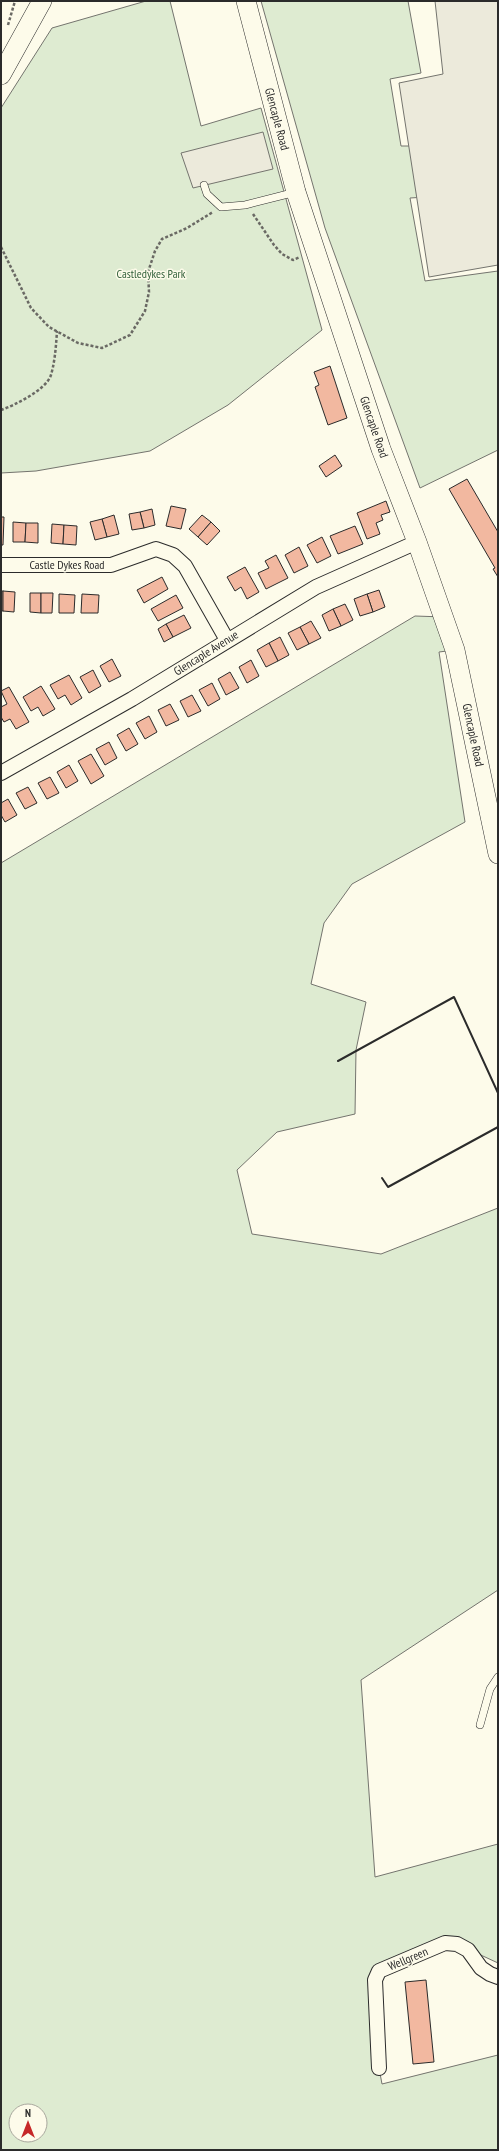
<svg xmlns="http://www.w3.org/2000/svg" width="499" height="2151" font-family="'PT Sans Narrow',sans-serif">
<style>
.green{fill:#deebd1;stroke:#74746e;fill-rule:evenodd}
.parking{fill:#eceadb;stroke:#74746e}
.building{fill:#f2b8a0;stroke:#2b2b2b}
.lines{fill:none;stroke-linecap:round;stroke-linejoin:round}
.lane-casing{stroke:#2b2b2b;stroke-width:8}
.street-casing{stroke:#2b2b2b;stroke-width:16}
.secondary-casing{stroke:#2b2b2b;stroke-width:20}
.path{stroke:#6a6964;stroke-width:2.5;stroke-dasharray:3 2;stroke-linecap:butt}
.lane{stroke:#fdfbea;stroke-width:7}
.street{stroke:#fdfbea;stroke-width:14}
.secondary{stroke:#fdfbea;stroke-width:19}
.wall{stroke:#2b2b2b;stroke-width:2}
.labels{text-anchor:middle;stroke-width:3;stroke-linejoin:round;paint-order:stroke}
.street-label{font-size:12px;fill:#2b2b2b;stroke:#fdfbea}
.park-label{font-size:12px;fill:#34623c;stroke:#fdfbea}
</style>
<rect width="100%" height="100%" fill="#fdfbea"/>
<!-- green -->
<g class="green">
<path d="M 146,1 L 170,1 L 201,126 L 261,108 L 322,330 L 228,405 L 150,451 L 36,471 L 1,473 L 1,108 L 52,28 Z"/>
<path d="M 261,1 L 408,1 L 421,73 L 390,79 L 401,146 L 419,146 L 426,197 L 410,198 L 425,281 L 498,271 L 498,450 L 420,488 L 325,228 Z"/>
<path d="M 415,616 L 444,617 L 455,650 L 439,652 L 465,822 L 352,884 L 324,923 L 311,984 L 366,1002 L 356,1050 L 355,1114 L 277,1132 L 237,1170 L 252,1234 L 381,1254 L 498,1208 L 498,1590 L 361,1680 L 375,1877 L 498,1844 L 498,1963 L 457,1944 L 379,1971 L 379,2068 L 382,2084 L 498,2055 L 498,2150 L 1,2150 L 1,863 ZM 16,2111 L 40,2111 L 40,2135 L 16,2135 Z"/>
</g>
<!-- parking -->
<g class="parking">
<path d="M 435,1 L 498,1 L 498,265 L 429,277 L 399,83 L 443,74 Z"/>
<path d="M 263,132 L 273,169 L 193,188 L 181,153 Z"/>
</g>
<!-- building -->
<g class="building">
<path d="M 330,366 L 347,418 L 328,425 L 315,387 L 319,385 L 314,372 Z"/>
<path d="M 335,455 L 342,466 L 326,477 L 319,466 Z"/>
<path d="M 467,479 L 498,532 L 498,577 L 493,569 L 495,568 L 449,489 Z"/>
<path d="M 386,501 L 390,512 L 381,515 L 383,520 L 376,523 L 380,534 L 367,539 L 357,513 Z"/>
<path d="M 171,506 L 186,509 L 181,529 L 166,526 Z"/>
<path d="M 152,509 L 155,525 L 144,528 L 140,512 Z"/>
<path d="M 140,512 L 144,528 L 132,530 L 129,514 Z"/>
<path d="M 114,515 L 119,534 L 107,537 L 102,519 Z"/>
<path d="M 202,515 L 211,522 L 198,537 L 189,529 Z"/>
<path d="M 1,517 L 4,517 L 3,545 L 1,545 Z"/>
<path d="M 102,519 L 107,537 L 95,540 L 90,522 Z"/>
<path d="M 13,522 L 26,523 L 25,542 L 13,542 Z"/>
<path d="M 211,522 L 220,531 L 207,545 L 198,537 Z"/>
<path d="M 26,523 L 38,523 L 38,543 L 25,542 Z"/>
<path d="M 52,524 L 64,525 L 63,544 L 51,543 Z"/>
<path d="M 64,525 L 77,526 L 76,545 L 63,544 Z"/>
<path d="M 355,526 L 363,544 L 338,554 L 330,536 Z"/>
<path d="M 322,537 L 331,556 L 317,563 L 307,545 Z"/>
<path d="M 299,547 L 308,566 L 294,573 L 285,555 Z"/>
<path d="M 276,555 L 288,578 L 266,589 L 258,573 L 269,568 L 265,561 Z"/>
<path d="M 245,567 L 259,592 L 247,599 L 241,587 L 235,591 L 227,577 Z"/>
<path d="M 162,577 L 168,589 L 144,603 L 137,590 Z"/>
<path d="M 379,590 L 385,607 L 373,612 L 367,594 Z"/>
<rect x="1" y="591" width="2" height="20"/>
<path d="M 3,591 L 15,592 L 14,612 L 3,611 Z"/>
<path d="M 30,593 L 41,593 L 41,613 L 30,612 Z"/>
<path d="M 41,593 L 53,593 L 52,613 L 41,613 Z"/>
<path d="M 59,594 L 75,595 L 74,613 L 59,613 Z"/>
<path d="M 82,594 L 99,595 L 98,613 L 81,613 Z"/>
<path d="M 367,594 L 373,612 L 360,616 L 354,599 Z"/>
<path d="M 176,595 L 183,608 L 158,621 L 151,609 Z"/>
<path d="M 345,604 L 353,620 L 341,626 L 333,609 Z"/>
<path d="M 333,609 L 341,626 L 329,631 L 322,615 Z"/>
<path d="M 184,615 L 191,628 L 173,637 L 166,624 Z"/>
<path d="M 311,621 L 321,638 L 309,644 L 300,627 Z"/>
<path d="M 166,624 L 173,637 L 164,642 L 158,629 Z"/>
<path d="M 300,627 L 309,644 L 297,650 L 288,633 Z"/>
<path d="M 280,637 L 289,655 L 278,661 L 269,643 Z"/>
<path d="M 269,643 L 278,661 L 266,667 L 257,650 Z"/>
<path d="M 112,659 L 121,676 L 109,682 L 100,666 Z"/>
<path d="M 251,660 L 259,676 L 247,683 L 239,667 Z"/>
<path d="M 93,670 L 101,686 L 89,693 L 80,677 Z"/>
<path d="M 230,672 L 239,688 L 226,695 L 218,679 Z"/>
<path d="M 69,675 L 82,698 L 71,705 L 65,695 L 58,699 L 50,685 Z"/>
<path d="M 212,683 L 220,699 L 208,706 L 199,690 Z"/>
<path d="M 41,686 L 55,709 L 43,716 L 38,707 L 31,711 L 23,697 Z"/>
<path d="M 9,687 L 29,722 L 16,729 L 10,719 L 4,722 L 1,717 L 1,707 L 7,704 L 1,691 Z"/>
<path d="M 192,695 L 201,711 L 188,717 L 180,701 Z"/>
<path d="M 170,704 L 179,720 L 166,726 L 158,710 Z"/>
<path d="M 149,716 L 157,732 L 145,739 L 136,723 Z"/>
<path d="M 129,728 L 138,744 L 126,751 L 117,735 Z"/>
<path d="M 109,742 L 117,758 L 105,765 L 96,749 Z"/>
<path d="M 91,754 L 104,776 L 91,784 L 78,761 Z"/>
<path d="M 69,765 L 78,781 L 66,788 L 57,772 Z"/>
<path d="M 50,777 L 59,793 L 47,799 L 38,783 Z"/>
<path d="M 28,787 L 37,803 L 25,809 L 16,793 Z"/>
<path d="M 8,799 L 17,815 L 5,822 L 1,815 L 1,803 Z"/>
<path d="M 426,1980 L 434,2062 L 413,2064 L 405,1982 Z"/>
</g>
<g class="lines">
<!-- lane casing -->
<g class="lane-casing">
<g id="lane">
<path d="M 204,185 L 207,194 L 221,207 L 245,205 L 296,192"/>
<path d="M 480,1725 L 490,1689 L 498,1677"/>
</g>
</g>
<!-- street casing -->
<g class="street-casing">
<g id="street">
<path d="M 1,565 L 111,565 L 156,549 L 173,555 L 185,566 L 227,640"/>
<path d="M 1,773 L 132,699 L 316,587 L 417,542"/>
<path d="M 379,2068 L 375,1980 L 379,1971 L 445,1943 L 457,1944 L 468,1950 L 481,1968 L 490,1974 L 498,1977"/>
</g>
</g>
<!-- secondary casing -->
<g class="secondary-casing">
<g id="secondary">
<path d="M 246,1 L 296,192 L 381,449 L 417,542 L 455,650 L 498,854"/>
<path d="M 1,75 L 42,1"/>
</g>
</g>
<!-- path -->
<g class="path">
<path d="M 8,25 L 15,1"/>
<path d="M 253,214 L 274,245 L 282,254 L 293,260 L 300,257"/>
<path d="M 1,247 L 31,308 L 49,327 L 78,343 L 102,348 L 130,335 L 145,311 L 149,292 L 148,272 L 155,251 L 162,239 L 187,228 L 213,212"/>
<path d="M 1,410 C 15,405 46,390 51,375 C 55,361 56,346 57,331"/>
</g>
<!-- lane -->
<use href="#lane" class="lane"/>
<!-- street -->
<use href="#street" class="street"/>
<!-- secondary -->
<use href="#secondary" class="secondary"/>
<!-- wall -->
<g class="wall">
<path d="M 338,1061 L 454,997 L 498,1093"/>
<path d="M 382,1178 L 388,1187 L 498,1127"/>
</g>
</g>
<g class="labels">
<!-- street labels -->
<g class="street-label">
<text transform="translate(277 119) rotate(75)" y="4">Glencaple Road</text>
<text transform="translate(374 427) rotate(71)" y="4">Glencaple Road</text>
<text x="67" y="569">Castle Dykes Road</text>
<text transform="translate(206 653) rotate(-32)" y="4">Glencaple Avenue</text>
<text transform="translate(473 735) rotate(78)" y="4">Glencaple Road</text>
<text transform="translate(408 1959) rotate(-23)" y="4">Wellgreen</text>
</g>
<!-- park labels -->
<g class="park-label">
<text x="151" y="278">Castledykes Park</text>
</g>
</g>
<!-- border -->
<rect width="499" height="2151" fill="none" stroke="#2b2b2b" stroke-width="4"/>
<!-- north arrow -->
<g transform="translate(28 2123)"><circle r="19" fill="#fdfbea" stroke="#a9a89e"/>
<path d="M0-3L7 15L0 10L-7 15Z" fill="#c62828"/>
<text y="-6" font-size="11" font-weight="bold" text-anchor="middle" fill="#2b2b2b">N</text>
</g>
</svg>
